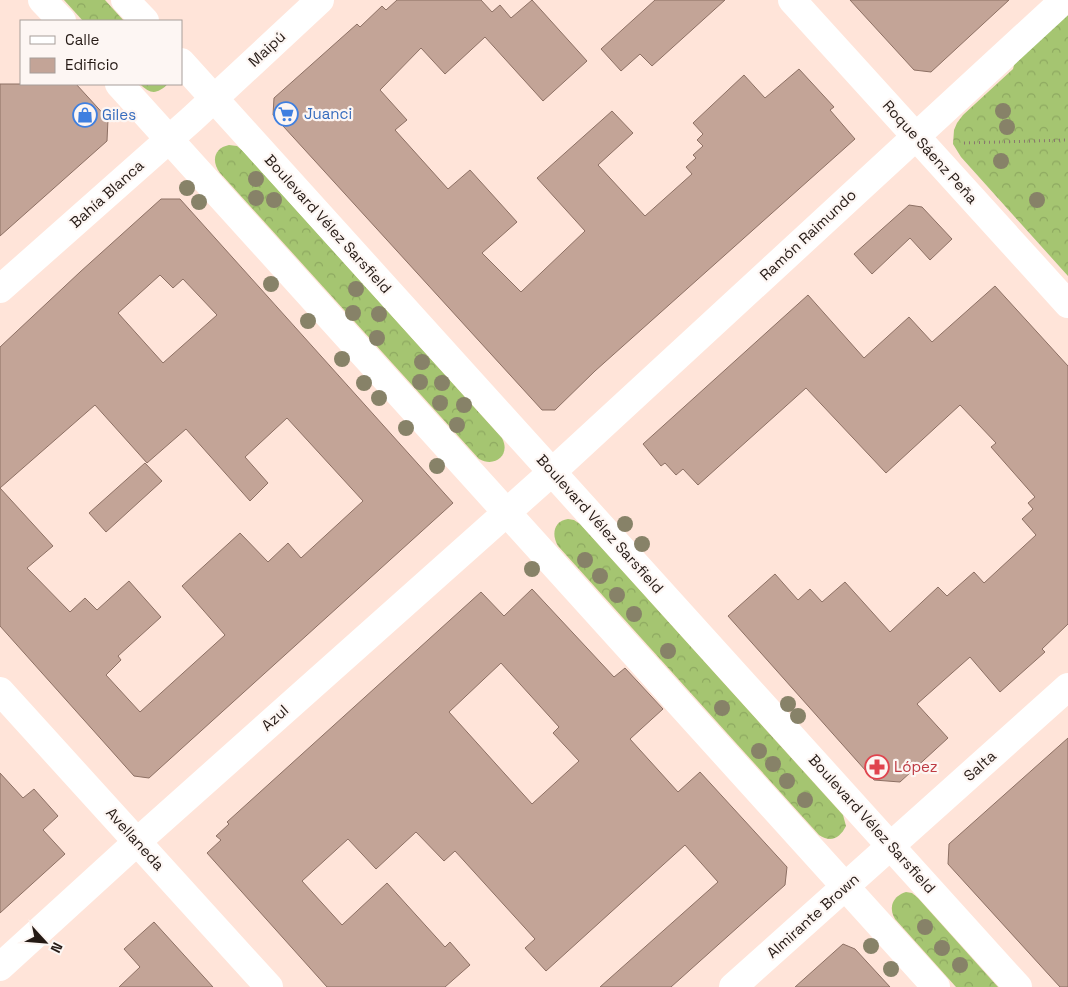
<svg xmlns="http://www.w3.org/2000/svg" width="1068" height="987" font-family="'Space Grotesk',sans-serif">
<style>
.forest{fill:url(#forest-crowns)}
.building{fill:#c3a497;stroke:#8d7064;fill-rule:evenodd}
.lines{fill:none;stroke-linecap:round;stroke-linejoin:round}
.path{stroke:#89766f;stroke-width:3;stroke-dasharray:1 4;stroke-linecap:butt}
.minor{stroke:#fff;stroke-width:28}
.secondary{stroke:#fff;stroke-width:28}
.tree{fill:#878268}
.labels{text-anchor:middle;stroke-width:4.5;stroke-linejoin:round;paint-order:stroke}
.street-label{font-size:15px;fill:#251a15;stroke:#fdf6f3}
.shop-label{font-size:15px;fill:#366cbe;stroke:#fdf6f3;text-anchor:start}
.health-label{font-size:15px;fill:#be3a42;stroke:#fdf6f3;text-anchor:start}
</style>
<defs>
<pattern id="forest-crowns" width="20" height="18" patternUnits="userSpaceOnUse" patternTransform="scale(1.25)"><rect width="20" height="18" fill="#a5c571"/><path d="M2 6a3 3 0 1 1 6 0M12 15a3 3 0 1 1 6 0" fill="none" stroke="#8ea961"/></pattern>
</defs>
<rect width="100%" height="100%" fill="#ffe4d9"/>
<!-- forest -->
<g class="forest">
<path d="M 64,0 L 105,0 L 124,21 L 83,21 Z"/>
<path d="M 1068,8 L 1068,276 L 961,157 L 953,144 L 954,130 L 957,123 L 963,115 L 1013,69 L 1016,57 Z"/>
<path d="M 140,84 L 168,84 C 157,94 151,95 140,84 Z"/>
<path d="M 229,145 L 237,146 L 243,151 L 502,438 C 511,455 495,468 479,459 L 220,173 C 211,161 214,148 229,145 Z"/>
<path d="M 568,519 L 574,520 L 580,524 L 843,815 L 846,826 C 840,838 831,843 819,835 L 558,546 C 551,534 554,521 568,519 Z"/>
<path d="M 906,892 L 912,893 L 918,898 L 998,987 L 956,987 L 895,919 C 888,907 893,896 906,892 Z"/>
</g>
<!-- building -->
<g class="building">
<path d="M 397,0 L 481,0 L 492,12 L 500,5 L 511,18 L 532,0 L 587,61 L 543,101 L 485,37 L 445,74 L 421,48 L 380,90 L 407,120 L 395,130 L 448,189 L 470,170 L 517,222 L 482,253 L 521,292 L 585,231 L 537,178 L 612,111 L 633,133 L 598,165 L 645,216 L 692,174 L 686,167 L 696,158 L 693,155 L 703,146 L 697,140 L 703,134 L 693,123 L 744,75 L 765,98 L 799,69 L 834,107 L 830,110 L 855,139 L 595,371 L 555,410 L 542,410 L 273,115 L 274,98 L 357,24 L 360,27 L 382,6 L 386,10 Z"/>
<path d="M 655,0 L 725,0 L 652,66 L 640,54 L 621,71 L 601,49 Z"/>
<path d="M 850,0 L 1009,0 L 931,72 L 914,70 Z"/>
<path d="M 0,84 L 76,84 L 108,119 L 107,141 L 0,236 Z"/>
<path d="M 161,199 L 180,199 L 453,503 L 149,778 L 134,776 L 0,626 L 0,347 L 80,272 ZM 160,275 L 173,288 L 183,279 L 217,315 L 163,363 L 118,313 ZM 95,405 L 147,463 L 186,429 L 250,501 L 268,483 L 245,457 L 287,418 L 363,501 L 301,558 L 288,543 L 268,562 L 240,533 L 182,586 L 225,635 L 140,712 L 106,675 L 121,660 L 118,656 L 161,617 L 129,581 L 97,610 L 85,598 L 70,612 L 27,568 L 53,546 L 0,488 Z"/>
<path d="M 909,205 L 922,207 L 952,239 L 930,260 L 910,238 L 872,274 L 854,254 Z"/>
<path d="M 995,286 L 1068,366 L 1068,624 L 1042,649 L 1045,652 L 1000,692 L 970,657 L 917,704 L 948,738 L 900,782 L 874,780 L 728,616 L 775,574 L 798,600 L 810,589 L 822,602 L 845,582 L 890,632 L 938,587 L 947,596 L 974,572 L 984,583 L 1036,535 L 1022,519 L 1033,509 L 1028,503 L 1035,497 L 991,447 L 996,443 L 960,405 L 886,473 L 806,388 L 698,485 L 683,469 L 676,475 L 665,463 L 661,466 L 643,444 L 808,295 L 864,358 L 909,317 L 932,342 Z"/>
<path d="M 145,463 L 162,481 L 106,532 L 89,513 Z"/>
<path d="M 532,589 L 614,677 L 625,668 L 663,709 L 630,739 L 678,792 L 700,772 L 787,867 L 785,885 L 671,987 L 600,987 L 718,882 L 685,845 L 546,971 L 525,948 L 535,939 L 455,851 L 444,861 L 416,832 L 376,869 L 348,839 L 302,881 L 342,925 L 387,883 L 445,947 L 450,942 L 470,965 L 445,987 L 327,987 L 207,853 L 221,840 L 216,836 L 229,824 L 227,822 L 481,592 L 504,616 ZM 501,663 L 559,727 L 553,733 L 579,761 L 532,804 L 449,712 Z"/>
<path d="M 1068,738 L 1068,987 L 1060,987 L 948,864 L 949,844 Z"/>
<path d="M 0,773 L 23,798 L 34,789 L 58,816 L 43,830 L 65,854 L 0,913 Z"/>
<path d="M 154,922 L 213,987 L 119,987 L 140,967 L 124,949 Z"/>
<path d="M 843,944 L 855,949 L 890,987 L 795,987 Z"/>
</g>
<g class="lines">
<!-- path -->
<path class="path" d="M 964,143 L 1068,140"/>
<!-- minor -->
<g class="minor">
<path d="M 792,0 L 1068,304"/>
<path d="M 0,289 L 192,119 L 320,0"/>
<path d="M 0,691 L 269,987"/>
<path d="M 0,967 L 138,841 L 552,472 L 1064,0"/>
<path d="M 733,987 L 1068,687"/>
</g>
<!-- secondary -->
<g class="secondary">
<path d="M 42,0 L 62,21"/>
<path d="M 125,0 L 145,21"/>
<path d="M 181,62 L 1018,987"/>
<path d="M 119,84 L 936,987"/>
</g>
</g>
<!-- trees -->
<g class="tree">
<circle cx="1003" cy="111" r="8"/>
<circle cx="1007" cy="127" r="8"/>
<circle cx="1001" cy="161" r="8"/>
<circle cx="256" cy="179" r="8"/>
<circle cx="187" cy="188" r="8"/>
<circle cx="256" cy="198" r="8"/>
<circle cx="274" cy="200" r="8"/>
<circle cx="1037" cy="200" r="8"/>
<circle cx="199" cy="202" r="8"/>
<circle cx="271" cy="284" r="8"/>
<circle cx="356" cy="289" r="8"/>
<circle cx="353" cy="313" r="8"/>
<circle cx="379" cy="314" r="8"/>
<circle cx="308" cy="321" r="8"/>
<circle cx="377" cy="338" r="8"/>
<circle cx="342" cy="359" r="8"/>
<circle cx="422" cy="362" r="8"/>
<circle cx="420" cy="382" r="8"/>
<circle cx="364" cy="383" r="8"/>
<circle cx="442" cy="383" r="8"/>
<circle cx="379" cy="398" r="8"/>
<circle cx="440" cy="403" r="8"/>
<circle cx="464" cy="405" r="8"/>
<circle cx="457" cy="425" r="8"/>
<circle cx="406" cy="428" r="8"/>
<circle cx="437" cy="466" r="8"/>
<circle cx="625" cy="524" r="8"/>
<circle cx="642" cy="544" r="8"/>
<circle cx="585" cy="560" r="8"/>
<circle cx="532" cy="569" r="8"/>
<circle cx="600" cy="576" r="8"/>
<circle cx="617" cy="595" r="8"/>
<circle cx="634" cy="614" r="8"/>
<circle cx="668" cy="651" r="8"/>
<circle cx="788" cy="704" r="8"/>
<circle cx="722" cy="708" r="8"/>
<circle cx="798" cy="716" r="8"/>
<circle cx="759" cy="751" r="8"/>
<circle cx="773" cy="764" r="8"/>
<circle cx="787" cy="781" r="8"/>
<circle cx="805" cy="800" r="8"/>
<circle cx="925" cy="927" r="8"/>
<circle cx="871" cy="946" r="8"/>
<circle cx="942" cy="948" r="8"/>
<circle cx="960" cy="965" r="8"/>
<circle cx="891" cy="969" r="8"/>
</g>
<!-- icons -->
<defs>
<g id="supermarket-ring" transform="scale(1.25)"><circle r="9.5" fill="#fdf6f3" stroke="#3f7fe0" stroke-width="1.5"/><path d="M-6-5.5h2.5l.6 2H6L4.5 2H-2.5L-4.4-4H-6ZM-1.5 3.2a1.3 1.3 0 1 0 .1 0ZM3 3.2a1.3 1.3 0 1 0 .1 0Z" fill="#3f7fe0"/></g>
<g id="shop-ring" transform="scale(1.25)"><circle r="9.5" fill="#fdf6f3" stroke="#3f7fe0" stroke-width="1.5"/><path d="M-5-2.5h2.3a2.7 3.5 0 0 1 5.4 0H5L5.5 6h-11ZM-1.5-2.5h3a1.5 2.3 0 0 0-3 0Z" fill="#3f7fe0"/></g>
<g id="pharmacy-ring" transform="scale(1.25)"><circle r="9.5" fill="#fdf6f3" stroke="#e0444e" stroke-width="1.5"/><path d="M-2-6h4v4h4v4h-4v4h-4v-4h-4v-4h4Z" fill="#e0444e"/></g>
</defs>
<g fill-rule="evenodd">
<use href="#supermarket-ring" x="286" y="114"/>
<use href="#shop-ring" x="85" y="115"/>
<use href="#pharmacy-ring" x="877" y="767"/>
</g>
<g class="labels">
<!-- street labels -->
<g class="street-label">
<text transform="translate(267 49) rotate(-43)" y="5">Maipú</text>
<text transform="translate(930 152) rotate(48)" y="5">Roque Sáenz Peña</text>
<text transform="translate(107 194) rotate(-42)" y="5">Bahía Blanca</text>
<text transform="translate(328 224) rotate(48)" y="5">Boulevard Vélez Sarsfield</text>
<text transform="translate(808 235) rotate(-43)" y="5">Ramón Raimundo</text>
<text transform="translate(600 524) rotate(48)" y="5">Boulevard Vélez Sarsfield</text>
<text transform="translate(275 718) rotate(-42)" y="5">Azul</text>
<text transform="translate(980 766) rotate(-42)" y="5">Salta</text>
<text transform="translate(872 824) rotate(48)" y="5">Boulevard Vélez Sarsfield</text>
<text transform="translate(135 839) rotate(48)" y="5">Avellaneda</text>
<text transform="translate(813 916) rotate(-42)" y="5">Almirante Brown</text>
</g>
<!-- shop labels -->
<g class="shop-label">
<text x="304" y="119">Juanci</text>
<text x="102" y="120">Giles</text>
</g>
<!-- health labels -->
<g class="health-label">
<text x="894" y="772">López</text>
</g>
</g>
<!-- legend -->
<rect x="20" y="20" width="162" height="65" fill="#fdf6f3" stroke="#a79e9a"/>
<rect x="30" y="36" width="25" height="8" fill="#ffffff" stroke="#a79e9a"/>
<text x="65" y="45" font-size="15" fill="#251a15">Calle</text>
<rect x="30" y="58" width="25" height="15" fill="#c3a497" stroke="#a79e9a"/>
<text x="65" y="70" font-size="15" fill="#251a15">Edificio</text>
<!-- north arrow -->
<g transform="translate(45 942) rotate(116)" stroke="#fdf6f3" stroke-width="4" paint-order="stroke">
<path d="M0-4L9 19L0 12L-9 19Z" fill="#251a15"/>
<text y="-8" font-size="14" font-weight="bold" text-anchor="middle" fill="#251a15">N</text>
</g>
</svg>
